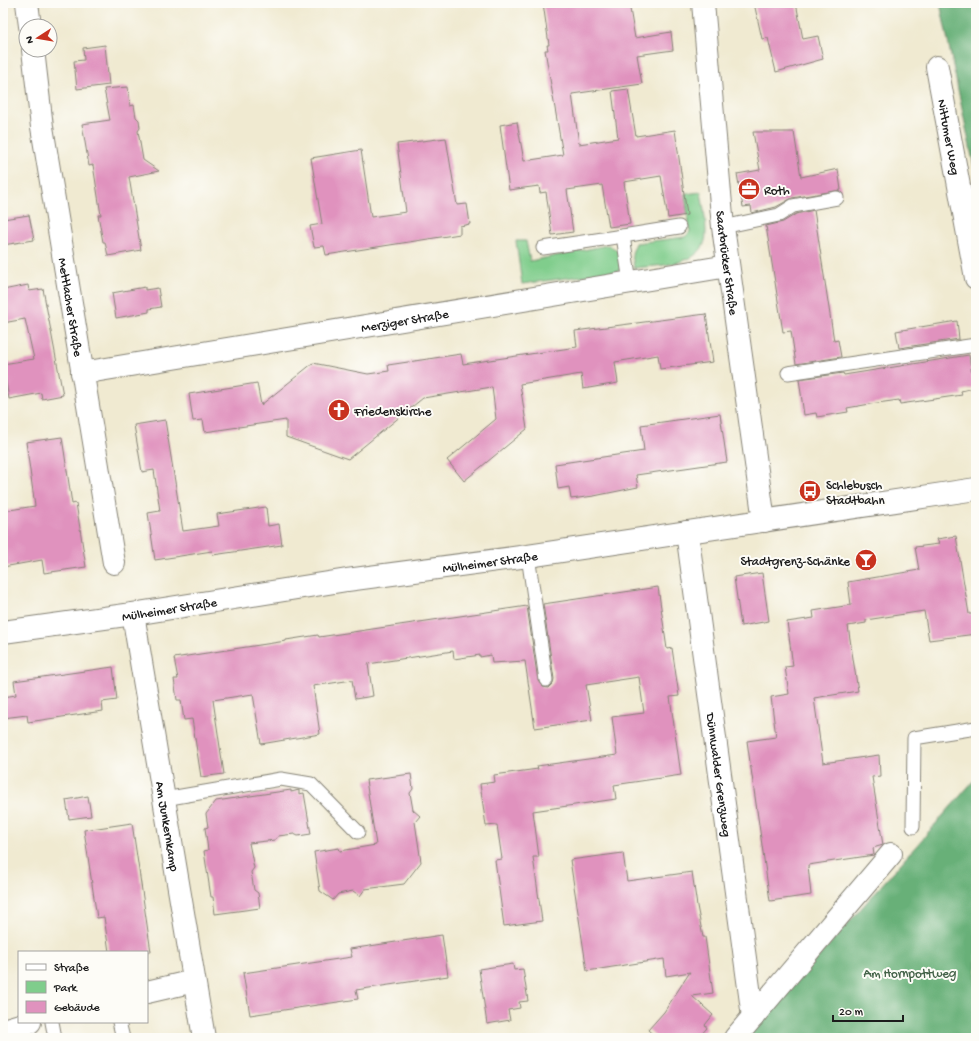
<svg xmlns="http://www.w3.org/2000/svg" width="979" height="1041" font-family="'Gochi Hand',sans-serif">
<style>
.green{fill:#80cd8c;stroke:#4e7454}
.forest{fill:#68b078;stroke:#42664a}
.building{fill:#e092be}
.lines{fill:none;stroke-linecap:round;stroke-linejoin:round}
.lane-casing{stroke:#868376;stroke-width:15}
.street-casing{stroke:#868376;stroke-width:24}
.secondary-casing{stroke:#868376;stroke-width:24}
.lane{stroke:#fff;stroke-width:13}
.street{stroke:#fff;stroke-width:22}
.secondary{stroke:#fff;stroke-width:22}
.labels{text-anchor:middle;stroke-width:4;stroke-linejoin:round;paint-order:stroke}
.street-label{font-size:13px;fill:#1c1c1c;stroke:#fdfcf7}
.poi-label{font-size:13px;fill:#1c1c1c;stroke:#fdfcf7;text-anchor:start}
.park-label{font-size:13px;fill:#446349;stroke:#fdfcf7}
</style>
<rect width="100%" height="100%" fill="#fdfcf7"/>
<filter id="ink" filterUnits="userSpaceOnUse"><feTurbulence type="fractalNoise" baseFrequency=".025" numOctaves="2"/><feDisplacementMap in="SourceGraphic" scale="8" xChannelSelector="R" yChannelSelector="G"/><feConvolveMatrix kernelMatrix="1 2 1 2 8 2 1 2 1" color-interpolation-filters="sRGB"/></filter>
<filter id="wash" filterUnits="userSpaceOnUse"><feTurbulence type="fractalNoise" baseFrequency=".012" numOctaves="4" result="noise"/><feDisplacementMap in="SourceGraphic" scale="16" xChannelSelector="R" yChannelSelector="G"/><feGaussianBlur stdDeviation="0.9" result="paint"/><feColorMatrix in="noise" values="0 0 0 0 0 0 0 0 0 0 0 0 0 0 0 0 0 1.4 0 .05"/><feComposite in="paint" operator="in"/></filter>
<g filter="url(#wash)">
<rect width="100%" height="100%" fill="#f0ead1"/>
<!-- green -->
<g class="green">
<path d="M 701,192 C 703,205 706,219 706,232 C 707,267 658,265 634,268 L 632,253 L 636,243 L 685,237 L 690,232 L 685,194 Z"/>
<path d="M 516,241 L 526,241 L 530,261 L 608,245 L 619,251 L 622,265 L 619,271 L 522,284 Z"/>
</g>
<!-- forest -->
<g class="forest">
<path d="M 940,3 L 976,3 L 976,176 Z"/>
<path d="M 976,778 L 976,1038 L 747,1038 Z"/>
</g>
<g id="blocks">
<!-- building -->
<g class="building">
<path d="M 543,3 L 629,3 L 635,38 L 671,32 L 673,50 L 637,55 L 642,84 L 572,94 L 579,144 L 618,138 L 612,91 L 628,89 L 636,136 L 675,130 L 687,215 L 668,218 L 661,176 L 624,182 L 630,224 L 609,227 L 602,185 L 567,190 L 573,232 L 552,235 L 546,192 L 540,193 L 539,186 L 509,190 L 500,125 L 517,122 L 524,161 L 563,155 L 545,50 L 548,50 L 547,45 L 549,45 Z"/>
<path d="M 754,3 L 796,3 L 803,39 L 818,36 L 823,59 L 776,72 L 768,38 L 762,39 Z"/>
<path d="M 105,45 L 109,85 L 77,89 L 74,61 L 84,60 L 83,48 Z"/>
<path d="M 128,87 L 130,106 L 134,105 L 136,117 L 139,120 L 140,128 L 138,131 L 143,160 L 159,171 L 129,177 L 141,250 L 108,256 L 105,242 L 103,242 L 98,215 L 101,215 L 93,165 L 89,166 L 82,124 L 110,120 L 104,89 Z"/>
<path d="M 753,132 L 794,132 L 801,177 L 838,169 L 841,190 L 792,198 L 776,207 L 752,213 L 751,206 L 743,207 L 737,174 L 760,170 Z"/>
<path d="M 446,138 L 457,205 L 467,204 L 470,224 L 460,226 L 460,234 L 326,255 L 324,246 L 314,247 L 310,226 L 322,224 L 311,158 L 361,150 L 371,217 L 406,212 L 397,144 Z"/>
<path d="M 814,210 L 834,341 L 838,340 L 841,357 L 796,364 L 791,331 L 783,332 L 766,226 L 783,222 L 796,214 Z"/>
<path d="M 29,215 L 34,240 L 3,245 L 3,219 Z"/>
<path d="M 28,285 L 29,291 L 43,289 L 63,395 L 42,399 L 41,393 L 9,399 L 3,364 L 34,359 L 25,319 L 3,323 L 3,290 Z"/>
<path d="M 145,287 L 145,290 L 158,288 L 161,307 L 149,309 L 149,312 L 116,318 L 112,293 Z"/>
<path d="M 706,314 L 713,362 L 660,369 L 658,355 L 615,362 L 618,383 L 583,389 L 581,374 L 520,384 L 527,429 L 464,481 L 447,460 L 496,419 L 492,387 L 423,398 L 348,459 L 286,437 L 286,420 L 205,432 L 203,420 L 193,421 L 189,394 L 257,383 L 261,405 L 313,363 L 368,374 L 389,371 L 388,365 L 461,354 L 463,364 L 577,347 L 575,331 Z"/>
<path d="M 957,321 L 959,339 L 899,348 L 896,331 Z"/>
<path d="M 969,355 L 974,388 L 961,391 L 962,395 L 900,404 L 899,400 L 870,404 L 847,408 L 848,412 L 817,417 L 816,413 L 804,415 L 799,379 L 843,373 L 844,375 Z"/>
<path d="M 720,414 L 727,462 L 636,475 L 638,487 L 594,496 L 571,499 L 569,487 L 558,489 L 555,464 L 644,451 L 641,425 Z"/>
<path d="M 165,420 L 183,531 L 219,526 L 217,514 L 266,507 L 268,526 L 279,524 L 282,545 L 213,555 L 212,551 L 155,560 L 148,513 L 160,511 L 154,470 L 142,472 L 134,425 Z"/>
<path d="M 62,437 L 72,504 L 76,503 L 86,567 L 44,573 L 42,560 L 3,567 L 3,511 L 35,506 L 26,442 Z"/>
<path d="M 956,536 L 969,614 L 974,614 L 976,634 L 929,640 L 924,611 L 866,620 L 866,623 L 848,626 L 858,691 L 814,698 L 823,763 L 879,755 L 880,776 L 872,777 L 883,845 L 873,848 L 874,855 L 808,865 L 811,895 L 770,901 L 747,741 L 776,737 L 771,697 L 789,694 L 785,667 L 793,666 L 787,622 L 814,618 L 813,611 L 851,605 L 848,582 L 919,570 L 915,547 L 939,544 L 937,539 Z"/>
<path d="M 762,573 L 769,621 L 741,626 L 734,577 Z"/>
<path d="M 658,587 L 667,649 L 672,648 L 679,696 L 670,697 L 681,775 L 614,785 L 616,799 L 533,811 L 539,857 L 533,857 L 542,921 L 504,926 L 495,860 L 502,859 L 497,825 L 486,826 L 480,784 L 495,782 L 494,775 L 538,769 L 537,766 L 617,755 L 612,717 L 644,713 L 639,677 L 586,685 L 592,720 L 535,728 L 525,661 L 492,663 L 491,655 L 480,657 L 480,655 L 454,659 L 453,651 L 368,664 L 373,696 L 355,699 L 352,680 L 313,686 L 320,734 L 261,744 L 253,694 L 213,700 L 224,774 L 201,777 L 192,719 L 184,720 L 181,700 L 177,700 L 174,679 L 178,679 L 174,658 L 286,641 L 286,640 L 318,635 L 319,637 L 527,606 L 538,681 L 543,687 L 548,688 L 553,683 L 554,679 L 543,604 Z"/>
<path d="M 113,667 L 117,700 L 102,702 L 103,711 L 28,722 L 27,715 L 3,718 L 3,697 L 16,695 L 14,681 Z"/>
<path d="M 411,774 L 413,789 L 410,793 L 413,810 L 420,816 L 415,822 L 421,862 L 404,884 L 365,889 L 360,896 L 353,891 L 338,894 L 333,900 L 320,891 L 314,852 L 339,848 L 340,851 L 376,845 L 366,780 Z"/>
<path d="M 291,790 L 291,792 L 299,790 L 299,794 L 304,793 L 311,834 L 298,836 L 294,834 L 278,836 L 275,840 L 249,843 L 254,868 L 251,872 L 254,890 L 258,893 L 260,908 L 215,914 L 213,897 L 211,897 L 204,851 L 208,850 L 205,828 L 208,827 L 206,814 L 216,801 Z"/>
<path d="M 88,796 L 91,816 L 69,819 L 66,800 Z"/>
<path d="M 132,823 L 151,952 L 109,952 L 104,917 L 97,918 L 84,830 Z"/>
<path d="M 623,853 L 627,881 L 692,872 L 697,906 L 703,937 L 705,937 L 713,993 L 692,996 L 713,1015 L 705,1025 L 707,1028 L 698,1038 L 657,1038 L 648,1030 L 664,1012 L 690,972 L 666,976 L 664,959 L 587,971 L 570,860 Z"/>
<path d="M 442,935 L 448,976 L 356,990 L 358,999 L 250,1015 L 243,973 L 352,957 L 350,949 Z"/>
<path d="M 513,964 L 514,970 L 523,969 L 528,1001 L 519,1002 L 520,1008 L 508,1010 L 510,1020 L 487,1024 L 479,969 Z"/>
</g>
</g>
</g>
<g filter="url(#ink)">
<use href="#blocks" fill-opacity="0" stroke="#868376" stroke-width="1"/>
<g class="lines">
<!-- lane casing -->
<g class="lane-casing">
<g id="lane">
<path d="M 723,227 L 779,215 L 793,206 L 837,198"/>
<path d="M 623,236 L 679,227"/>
<path d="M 543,248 L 623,236 L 630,282"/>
<path d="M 788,373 L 976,345"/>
<path d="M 528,556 L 546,680"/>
<path d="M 164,799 L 281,779 L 311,784 L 358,832"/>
<path d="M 913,827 L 914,738 L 976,728"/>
<path d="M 52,1022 L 55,1038"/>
<path d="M 119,1022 L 123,1038"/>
</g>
</g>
<!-- street casing -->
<g class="street-casing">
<g id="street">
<path d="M 27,3 L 30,26"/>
<path id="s1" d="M 703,3 L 723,227 L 764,521"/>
<path id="s2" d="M 33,50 L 42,127 L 114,563"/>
<path id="s3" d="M 937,67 L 976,278"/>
<path id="s4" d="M 82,373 L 728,266"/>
<path id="s5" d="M 687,532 L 753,1017"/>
<path id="s6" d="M 133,614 L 204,1038"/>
<path d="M 147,992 L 194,981"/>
<path d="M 3,1030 L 30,1022"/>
<path d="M 735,1038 L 891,854"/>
</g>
</g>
<!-- secondary casing -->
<g class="secondary-casing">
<g id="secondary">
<path id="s7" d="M 3,632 L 133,614 L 347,580 L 528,556 L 976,489"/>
</g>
</g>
<!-- lane -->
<use href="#lane" class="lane"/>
<!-- street -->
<use href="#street" class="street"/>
<!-- secondary -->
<use href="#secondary" class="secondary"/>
</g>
</g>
<!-- icons -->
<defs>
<g id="office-disc" transform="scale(1.15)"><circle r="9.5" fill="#c8321e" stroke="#fdfcf7"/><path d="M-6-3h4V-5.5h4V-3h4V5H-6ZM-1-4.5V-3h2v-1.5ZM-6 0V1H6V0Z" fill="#fff"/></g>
<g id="church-disc" transform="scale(1.15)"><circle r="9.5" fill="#c8321e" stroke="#fdfcf7"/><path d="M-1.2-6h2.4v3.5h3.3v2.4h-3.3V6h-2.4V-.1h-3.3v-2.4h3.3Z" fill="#fff"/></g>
<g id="bus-disc" transform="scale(1.15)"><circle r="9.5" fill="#c8321e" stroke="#fdfcf7"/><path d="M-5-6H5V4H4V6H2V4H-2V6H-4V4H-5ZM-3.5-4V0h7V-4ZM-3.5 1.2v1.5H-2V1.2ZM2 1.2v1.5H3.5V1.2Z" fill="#fff"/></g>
<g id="bar-disc" transform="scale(1.15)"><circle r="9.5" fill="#c8321e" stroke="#fdfcf7"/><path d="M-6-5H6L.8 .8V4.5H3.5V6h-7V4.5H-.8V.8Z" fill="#fff"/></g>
</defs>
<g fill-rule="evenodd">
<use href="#office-disc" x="749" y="189"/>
<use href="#church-disc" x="339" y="410"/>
<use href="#bus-disc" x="810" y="491"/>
<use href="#bar-disc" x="866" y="560"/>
</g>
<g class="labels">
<!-- street labels -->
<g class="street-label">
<text dy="5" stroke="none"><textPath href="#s3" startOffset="71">Nittumer Weg</textPath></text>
<text dy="5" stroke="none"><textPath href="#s1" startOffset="261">Saarbrücker Straße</textPath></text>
<text dy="5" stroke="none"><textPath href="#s2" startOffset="260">Mettlacher Straße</textPath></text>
<text dy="5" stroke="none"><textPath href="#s4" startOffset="327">Merziger Straße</textPath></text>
<text dy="5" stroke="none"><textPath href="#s7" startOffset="492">Mülheimer Straße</textPath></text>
<text dy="5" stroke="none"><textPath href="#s7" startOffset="168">Mülheimer Straße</textPath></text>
<text dy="5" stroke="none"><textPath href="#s5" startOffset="245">Dünnwalder Grenzweg</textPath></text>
<text dy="5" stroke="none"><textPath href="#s6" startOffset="215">Am Junkernkamp</textPath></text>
</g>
<!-- poi labels -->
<g class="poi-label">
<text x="764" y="194">Roth</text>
<text x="354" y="415">Friedenskirche</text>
<text x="826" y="489">Schlebusch<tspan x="826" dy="15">Stadtbahn</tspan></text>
<text x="850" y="565" text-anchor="end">Stadtgrenz-Schänke</text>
</g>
<!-- park labels -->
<g class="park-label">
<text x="910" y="977">Am Hornpottweg</text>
</g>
</g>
<!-- margin -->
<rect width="979" height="1041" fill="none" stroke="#fdfcf7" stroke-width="16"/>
<!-- legend -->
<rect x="18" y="951" width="130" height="72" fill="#fdfcf7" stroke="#a3a29f"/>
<rect x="26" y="964" width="20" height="6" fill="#ffffff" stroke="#a3a29f"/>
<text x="54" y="971" font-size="12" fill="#1c1c1c">Straße</text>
<rect x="26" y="981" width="20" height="12" fill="#80cd8c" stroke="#a3a29f"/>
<text x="54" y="991" font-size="12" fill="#1c1c1c">Park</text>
<rect x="26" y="1001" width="20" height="12" fill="#e092be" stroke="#a3a29f"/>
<text x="54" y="1011" font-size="12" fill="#1c1c1c">Gebäude</text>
<!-- north arrow -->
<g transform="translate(38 38) rotate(258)"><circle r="19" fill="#fdfcf7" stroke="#a3a29f"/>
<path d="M0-3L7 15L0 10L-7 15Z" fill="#c8321e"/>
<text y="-6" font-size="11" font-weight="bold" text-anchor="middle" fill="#1c1c1c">N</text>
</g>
<!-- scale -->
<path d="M833 1015v6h70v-6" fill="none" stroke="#1c1c1c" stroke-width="2"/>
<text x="839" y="1015" font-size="12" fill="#1c1c1c" stroke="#fdfcf7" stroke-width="3" paint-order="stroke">20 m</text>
</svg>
